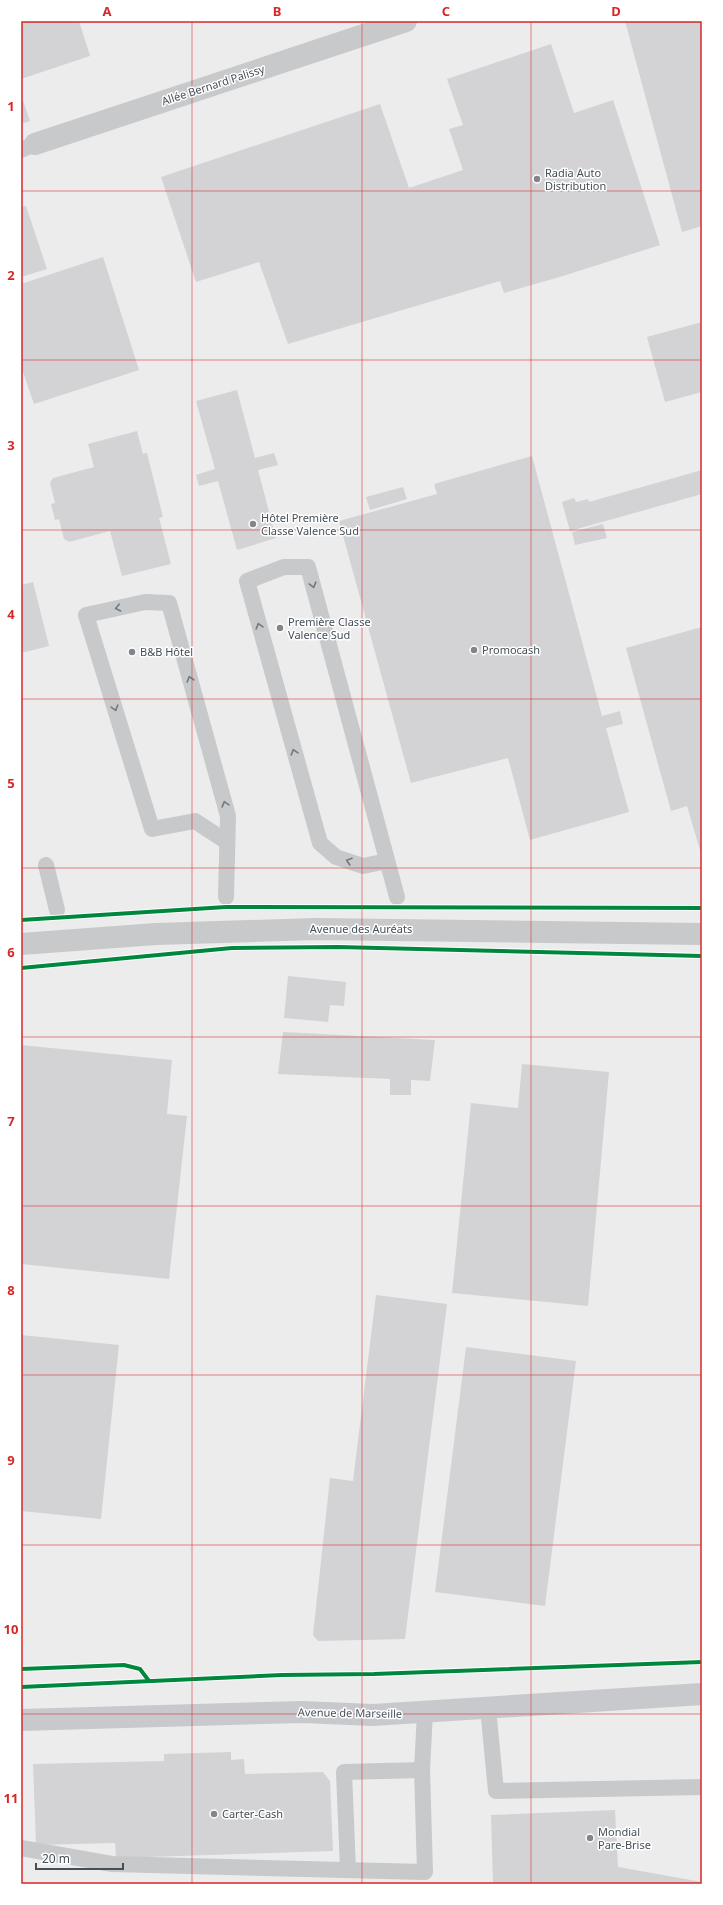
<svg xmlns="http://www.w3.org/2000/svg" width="723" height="1905" font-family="'Noto Sans',sans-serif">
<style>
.building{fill:#d3d3d5}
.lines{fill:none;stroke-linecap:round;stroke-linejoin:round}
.lane{stroke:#c7c9cb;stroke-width:16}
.street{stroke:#c7c9cb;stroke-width:22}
.secondary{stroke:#c7c9cd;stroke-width:22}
.cycleway-casing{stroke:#fff;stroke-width:6}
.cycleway{stroke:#00873e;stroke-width:4}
.oneway{stroke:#727a80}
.grid{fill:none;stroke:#d62828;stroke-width:1;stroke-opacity:0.55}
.poi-dot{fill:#80868c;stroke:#fff;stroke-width:1.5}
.labels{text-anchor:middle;stroke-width:3;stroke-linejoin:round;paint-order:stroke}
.street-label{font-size:11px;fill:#454f58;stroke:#fff}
.poi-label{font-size:11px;fill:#454f58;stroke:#fff;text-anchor:start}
.neatline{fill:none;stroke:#d62828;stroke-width:1.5}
.grid-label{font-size:13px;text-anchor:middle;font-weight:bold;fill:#d62828}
</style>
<rect width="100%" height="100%" fill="#edecec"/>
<!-- building -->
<g class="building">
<path d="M 21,21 L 79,21 L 90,56 L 21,79 Z"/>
<path d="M 625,21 L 702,21 L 702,226 L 682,232 Z"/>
<path d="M 551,44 L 574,113 L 613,100 L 660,245 L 563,276 L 504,293 L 500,281 L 288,344 L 259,262 L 196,282 L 161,177 L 380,104 L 409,188 L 463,170 L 449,129 L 463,125 L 447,79 Z"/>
<path d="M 21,95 L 30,121 L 21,124 Z"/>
<path d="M 26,206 L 47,269 L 21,277 L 21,207 Z"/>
<path d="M 103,257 L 139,370 L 34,404 L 21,366 L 21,284 Z"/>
<path d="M 702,322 L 702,392 L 665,402 L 647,337 Z"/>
<path d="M 237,390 L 255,458 L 274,453 L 278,465 L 258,470 L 276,538 L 237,550 L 218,481 L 199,486 L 196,475 L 215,469 L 196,401 Z"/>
<path d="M 137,431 L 143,454 L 147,453 L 163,517 L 159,518 L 171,564 L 122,576 L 110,531 L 69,542 L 64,539 L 59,519 L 55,520 L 51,504 L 55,503 L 50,483 L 53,478 L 94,467 L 88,444 Z"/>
<path d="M 532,456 L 602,716 L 620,711 L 623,724 L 606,728 L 629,812 L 530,840 L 508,758 L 411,783 L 339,521 L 437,494 L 434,484 Z"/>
<path d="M 702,470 L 702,494 L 570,531 L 562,502 L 574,498 L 576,502 L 588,499 L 589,502 Z"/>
<path d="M 403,487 L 407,499 L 370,510 L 366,497 Z"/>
<path d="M 603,524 L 607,538 L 575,545 L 572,532 Z"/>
<path d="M 33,582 L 49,646 L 21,653 L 21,585 Z"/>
<path d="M 702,627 L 702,857 L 687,806 L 671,811 L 626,648 Z"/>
<path d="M 288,976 L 346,982 L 344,1006 L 330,1005 L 328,1022 L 284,1018 Z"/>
<path d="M 283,1032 L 435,1040 L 430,1081 L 411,1080 L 411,1095 L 390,1095 L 390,1079 L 278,1074 Z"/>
<path d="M 21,1045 L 172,1060 L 167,1114 L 187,1116 L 169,1279 L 21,1264 Z"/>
<path d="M 522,1064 L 609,1072 L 588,1306 L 452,1293 L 471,1103 L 518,1108 Z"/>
<path d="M 376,1295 L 447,1304 L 405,1639 L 318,1641 L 313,1635 L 330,1478 L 353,1481 Z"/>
<path d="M 21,1335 L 119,1345 L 101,1519 L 21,1511 Z"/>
<path d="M 466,1347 L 576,1361 L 545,1606 L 435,1592 Z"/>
<path d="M 231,1752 L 231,1760 L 244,1759 L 245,1774 L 323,1772 L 330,1781 L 333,1851 L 116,1858 L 115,1843 L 36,1845 L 33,1764 L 164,1761 L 164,1754 Z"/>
<path d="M 615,1810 L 618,1867 L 702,1882 L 702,1884 L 493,1884 L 491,1815 Z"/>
</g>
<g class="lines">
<!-- lane -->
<g class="lane">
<path d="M 21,150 L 35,144"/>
<path d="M 387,861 L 363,866 L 336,857 L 320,843 L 247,581 L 284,567 L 308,567 L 397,897"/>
<path d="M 46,865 L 57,910"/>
<path d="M 226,897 L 228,816 L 169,603 L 145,602 L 86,615 L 152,829 L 195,821 L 227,842"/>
<path d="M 488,1708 L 496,1791 L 702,1787"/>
<path d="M 21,1848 L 112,1864 L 425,1872 L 422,1770 L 425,1712"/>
<path d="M 348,1870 L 344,1772 L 422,1770"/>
</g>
<!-- street -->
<g class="street">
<path d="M 35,144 L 406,21"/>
<path d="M 21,944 L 156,934 L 316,929 L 702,934"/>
</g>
<!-- secondary -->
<path class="secondary" d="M 21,1720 L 302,1712 L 373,1715 L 702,1694"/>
<!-- cycleway casing -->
<g class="cycleway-casing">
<g id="cycleway">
<path d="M 21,920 L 226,907 L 702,908"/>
<path d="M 21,968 L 232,948 L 338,947 L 702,956"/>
<path d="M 21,1669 L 124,1665 L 140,1669 L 149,1681"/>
<path d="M 21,1687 L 282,1675 L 374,1674 L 702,1662"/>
</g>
</g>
<!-- cycleway -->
<use href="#cycleway" class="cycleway"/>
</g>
<!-- one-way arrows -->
<defs><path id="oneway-chevron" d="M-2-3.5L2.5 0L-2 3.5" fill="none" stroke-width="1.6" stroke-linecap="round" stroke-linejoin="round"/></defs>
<g class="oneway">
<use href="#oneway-chevron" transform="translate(313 585) rotate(75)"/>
<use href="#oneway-chevron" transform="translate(118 608) rotate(167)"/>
<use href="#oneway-chevron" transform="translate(259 626) rotate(-106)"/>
<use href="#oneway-chevron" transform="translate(190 679) rotate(-106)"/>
<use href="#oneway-chevron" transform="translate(115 708) rotate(73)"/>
<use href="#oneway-chevron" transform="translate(294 752) rotate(-106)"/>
<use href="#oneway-chevron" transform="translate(225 804) rotate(-106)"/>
<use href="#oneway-chevron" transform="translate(349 861) rotate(-162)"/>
</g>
<!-- grid -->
<path class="grid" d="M 192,21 L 192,1884M 362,21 L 362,1884M 531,21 L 531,1884M 21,191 L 702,191M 21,360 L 702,360M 21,530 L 702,530M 21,699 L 702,699M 21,868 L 702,868M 21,1037 L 702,1037M 21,1206 L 702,1206M 21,1375 L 702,1375M 21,1545 L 702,1545M 21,1714 L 702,1714"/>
<!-- markers -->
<g class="poi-dot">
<circle cx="537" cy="179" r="4"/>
<circle cx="253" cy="524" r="4"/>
<circle cx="280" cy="628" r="4"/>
<circle cx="474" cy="650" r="4"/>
<circle cx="132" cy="652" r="4"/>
<circle cx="214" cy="1814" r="4"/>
<circle cx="590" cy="1838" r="4"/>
</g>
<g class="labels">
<!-- street labels -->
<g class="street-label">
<text transform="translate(213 85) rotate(-18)" y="4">Allée Bernard Palissy</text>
<text x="361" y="933">Avenue des Auréats</text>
<text transform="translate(350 1713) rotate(1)" y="4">Avenue de Marseille</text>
</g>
<!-- poi labels -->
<g class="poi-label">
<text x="545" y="177">Radia Auto<tspan x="545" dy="13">Distribution</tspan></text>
<text x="261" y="522">Hôtel Première<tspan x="261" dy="13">Classe Valence Sud</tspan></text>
<text x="288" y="626">Première Classe<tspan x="288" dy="13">Valence Sud</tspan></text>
<text x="482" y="654">Promocash</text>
<text x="140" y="656">B&amp;B Hôtel</text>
<text x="222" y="1818">Carter-Cash</text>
<text x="598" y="1836">Mondial<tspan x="598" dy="13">Pare-Brise</tspan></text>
</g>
</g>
<!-- border -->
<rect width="723" height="1905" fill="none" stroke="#ffffff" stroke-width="44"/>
<!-- scale -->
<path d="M36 1863v6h87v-6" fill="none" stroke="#454f58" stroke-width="2"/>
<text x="42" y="1863" font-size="12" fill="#454f58" stroke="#ffffff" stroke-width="3" paint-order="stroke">20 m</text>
<rect x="22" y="22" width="679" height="1861" class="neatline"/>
<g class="grid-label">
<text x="107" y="16">A</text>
<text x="277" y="16">B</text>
<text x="446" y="16">C</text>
<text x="616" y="16">D</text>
<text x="11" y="111">1</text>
<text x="11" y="280">2</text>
<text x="11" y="450">3</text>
<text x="11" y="619">4</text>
<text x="11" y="788">5</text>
<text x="11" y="957">6</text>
<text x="11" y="1126">7</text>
<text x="11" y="1295">8</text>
<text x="11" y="1465">9</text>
<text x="11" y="1634">10</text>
<text x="11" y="1803">11</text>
</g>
</svg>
